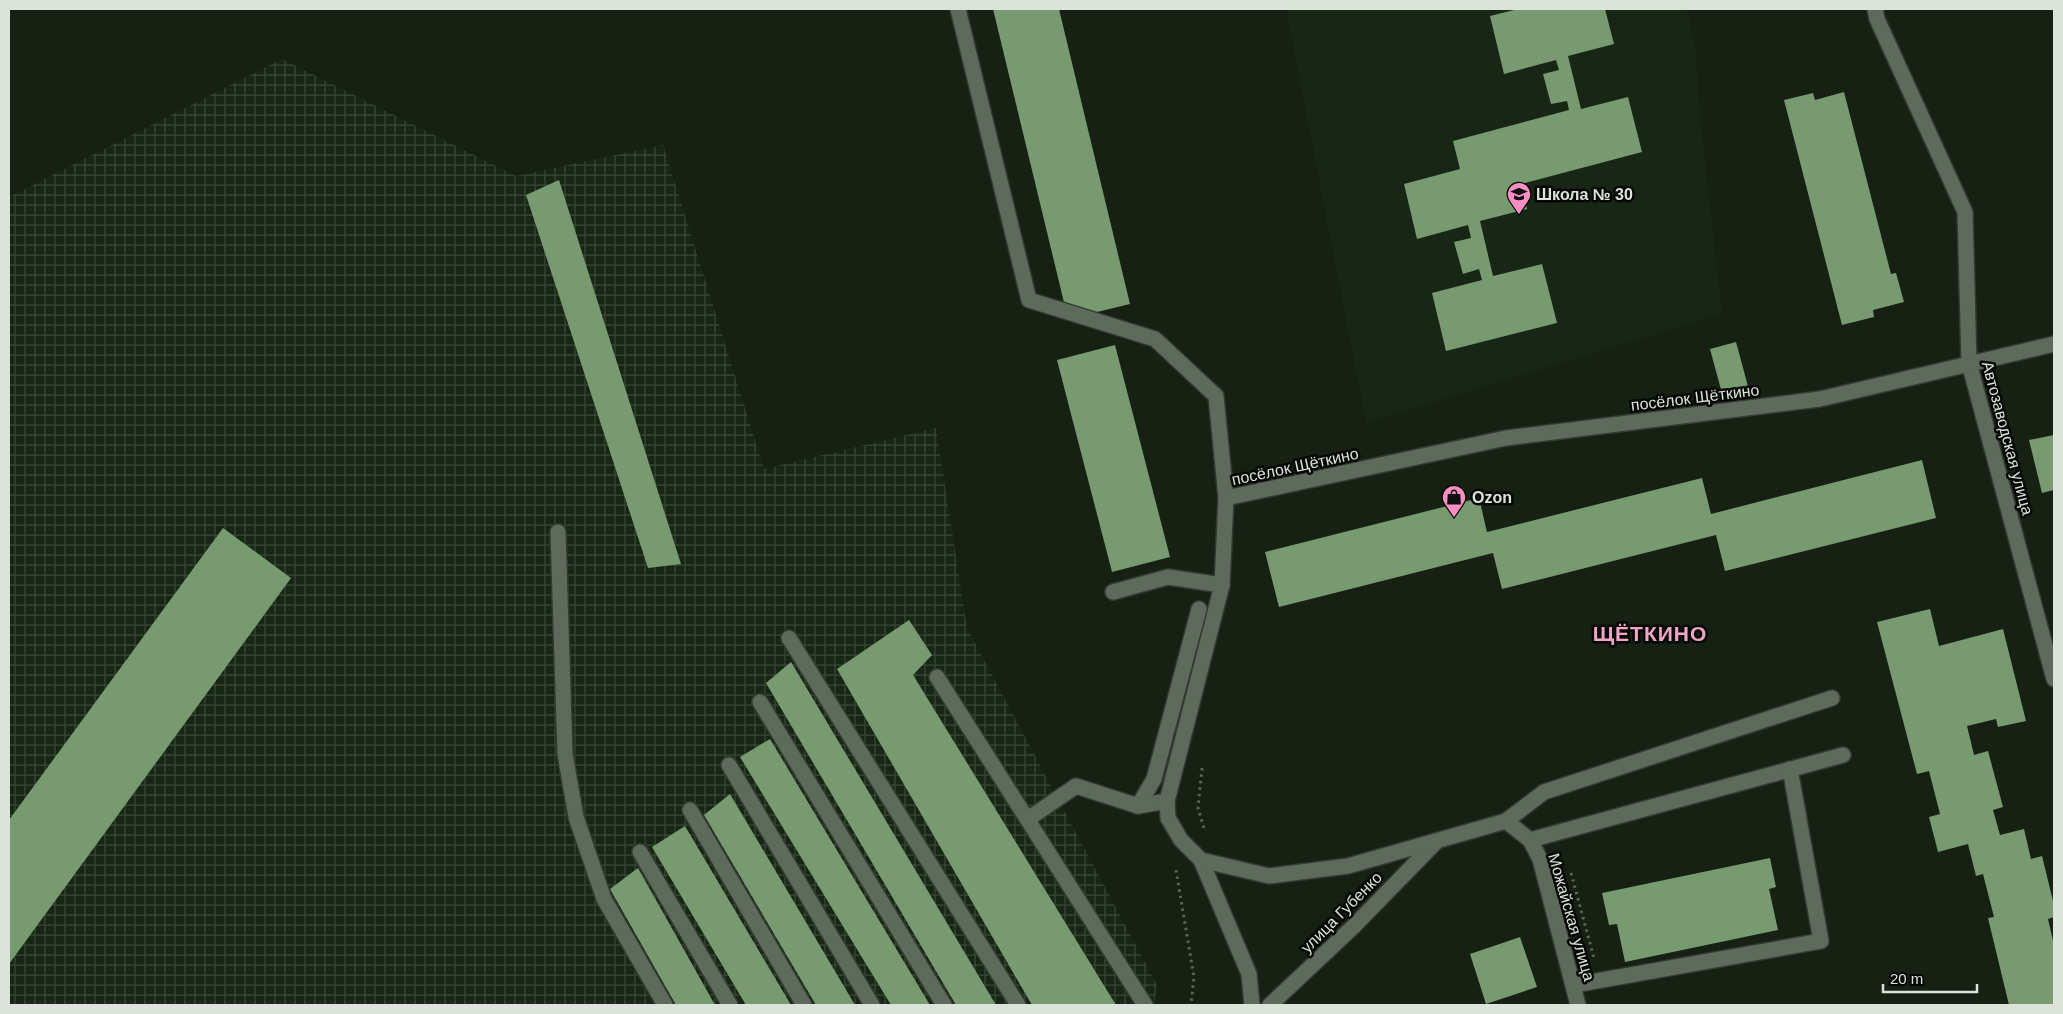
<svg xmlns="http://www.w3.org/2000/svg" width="2063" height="1014" font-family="Arial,sans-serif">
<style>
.built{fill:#182715}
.industrial{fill:url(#industrial-grid)}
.building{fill:#779a70}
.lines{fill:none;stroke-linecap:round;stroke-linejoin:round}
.lane-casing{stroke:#333a32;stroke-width:18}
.street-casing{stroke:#333a32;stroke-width:18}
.path{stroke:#5b6458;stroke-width:3;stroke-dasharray:2.5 4;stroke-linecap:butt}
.lane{stroke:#5e6a5b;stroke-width:15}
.street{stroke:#5e6a5b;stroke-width:15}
.labels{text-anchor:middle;stroke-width:5;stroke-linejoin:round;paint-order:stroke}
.poi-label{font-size:16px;font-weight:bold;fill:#dbe3da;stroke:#050804;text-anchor:start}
.street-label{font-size:16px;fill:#dbe3da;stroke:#050804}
.district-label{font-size:21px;font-weight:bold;letter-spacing:1px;fill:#f0a4c7;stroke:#050804}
</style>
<defs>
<pattern id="industrial-grid" width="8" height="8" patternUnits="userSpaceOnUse" patternTransform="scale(1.25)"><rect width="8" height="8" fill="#182715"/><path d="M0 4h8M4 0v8" fill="none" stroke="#394636"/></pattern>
</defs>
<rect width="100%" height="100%" fill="#162013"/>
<!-- built -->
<path class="built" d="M 1286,9 L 1687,9 L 1695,46 L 1700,116 L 1722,314 L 1366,423 Z"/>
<!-- industrial -->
<path class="industrial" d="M 282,59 L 516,176 L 663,145 L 764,469 L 936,428 L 967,628 L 1157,985 L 1154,1005 L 9,1005 L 9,197 Z"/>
<!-- building -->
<g class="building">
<path d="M 993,9 L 1059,9 L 1130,304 L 1068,319 Z"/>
<path d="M 1518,9 L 1605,9 L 1614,44 L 1568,56 L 1581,109 L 1628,97 L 1642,152 L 1521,184 L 1527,209 L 1480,221 L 1493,276 L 1542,264 L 1557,323 L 1446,351 L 1432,293 L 1482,280 L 1479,269 L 1463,274 L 1454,242 L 1471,238 L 1468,225 L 1417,239 L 1404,184 L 1460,169 L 1453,141 L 1569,110 L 1567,101 L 1551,104 L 1543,74 L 1559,70 L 1556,60 L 1504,74 L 1490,16 Z"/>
<path d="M 1844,92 L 1891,274 L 1896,273 L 1904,302 L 1873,310 L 1874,317 L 1842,325 L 1784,100 L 1813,93 L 1815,100 Z"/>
<path d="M 559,180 L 681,564 L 648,568 L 526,195 Z"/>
<path d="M 1736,342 L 1749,390 L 1723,397 L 1710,349 Z"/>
<path d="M 1115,345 L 1170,557 L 1112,572 L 1057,360 Z"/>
<path d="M 2054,435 L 2054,490 L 2042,493 L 2029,440 Z"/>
<path d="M 1922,460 L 1936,518 L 1725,571 L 1716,535 L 1502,589 L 1493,553 L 1279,607 L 1265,552 L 1479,498 L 1487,532 L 1702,478 L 1711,514 Z"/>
<path d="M 223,528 L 291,578 L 9,964 L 9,820 Z"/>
<path d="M 1930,609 L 1939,646 L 2003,629 L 2026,721 L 1998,727 L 1996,719 L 1967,726 L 1974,755 L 1988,751 L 2003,807 L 1993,810 L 2000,835 L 2024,829 L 2031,859 L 2042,856 L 2054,905 L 2054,917 L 2048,919 L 2054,945 L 2054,1005 L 2009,1005 L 1988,918 L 1994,917 L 1983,874 L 1976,876 L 1968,844 L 1938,852 L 1929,817 L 1940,814 L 1929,771 L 1917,774 L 1877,622 Z"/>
<path d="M 909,620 L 932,655 L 913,675 L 1116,1005 L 1032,1005 L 837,669 Z"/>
<path d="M 791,662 L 996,1005 L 956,1005 L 766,683 Z"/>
<path d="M 770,739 L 930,1005 L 891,1005 L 740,757 Z"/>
<path d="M 730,794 L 855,1005 L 816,1005 L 704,815 Z"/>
<path d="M 685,826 L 791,1005 L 746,1005 L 652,847 Z"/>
<path d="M 1770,858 L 1776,887 L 1769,889 L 1778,930 L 1625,962 L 1617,924 L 1609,925 L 1602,893 Z"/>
<path d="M 638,868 L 715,1005 L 676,1005 L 610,889 Z"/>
<path d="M 1520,937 L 1537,987 L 1486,1004 L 1470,954 Z"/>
</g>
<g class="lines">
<!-- lane casing -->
<g class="lane-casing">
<g id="lane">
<path d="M 558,532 L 565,754 L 576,817 L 604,899 L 665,1005"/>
<path d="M 1113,592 L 1168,577 L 1222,585"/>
<path d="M 789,638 L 1018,1005"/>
<path d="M 937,677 L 1145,1005"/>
<path d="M 760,702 L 944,1005"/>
<path d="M 729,765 L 872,1005"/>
<path d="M 1138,806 L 1154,779 L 1199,609"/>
<path d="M 690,810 L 804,1005"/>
<path d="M 1028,819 L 1076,786 L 1138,806 L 1167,801"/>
<path d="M 1506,821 L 1544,792 L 1832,698"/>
<path d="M 1530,840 L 1843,755"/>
<path d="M 640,852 L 730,1005"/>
<path d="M 1574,985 L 1821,941 L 1790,769"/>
</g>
</g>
<!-- street casing -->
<g class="street-casing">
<g id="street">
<path d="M 958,9 L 1029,300 L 1155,339 L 1216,396 L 1226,498"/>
<path d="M 1875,9 L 1877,19 L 1965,212 L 1969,363 L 2054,679"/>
<path d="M 1201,860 L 1249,974 L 1252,1005"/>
<path d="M 1270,1005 L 1354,926 L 1435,843"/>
<path d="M 1578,1005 L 1540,859 L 1530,840 L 1506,821 L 1348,866 L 1269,876 L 1201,860 L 1181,840 L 1168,818 L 1167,801 L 1222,585 L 1226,498 L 1506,438 L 1820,399 L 2054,344"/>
</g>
</g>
<!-- path -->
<g class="path">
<path d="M 1202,768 L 1198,808 L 1204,828"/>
<path d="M 1176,870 L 1194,977 L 1191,1005"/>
<path d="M 1571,873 L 1594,958"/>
</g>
<!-- lane -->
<use href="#lane" class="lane"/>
<!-- street -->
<use href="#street" class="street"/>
</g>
<!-- icons -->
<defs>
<g id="school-pin" transform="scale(1.25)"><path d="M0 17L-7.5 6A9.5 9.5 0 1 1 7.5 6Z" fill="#fb8fc4" stroke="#050804"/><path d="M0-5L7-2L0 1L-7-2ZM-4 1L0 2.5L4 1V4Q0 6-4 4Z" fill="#111"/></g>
<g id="shop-pin" transform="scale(1.25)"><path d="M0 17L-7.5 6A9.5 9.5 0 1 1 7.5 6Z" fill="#fb8fc4" stroke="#050804"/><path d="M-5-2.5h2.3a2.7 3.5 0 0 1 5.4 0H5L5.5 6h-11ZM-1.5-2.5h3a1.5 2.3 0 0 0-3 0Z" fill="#111"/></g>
</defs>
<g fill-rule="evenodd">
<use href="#school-pin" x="1519" y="194"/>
<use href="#shop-pin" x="1454" y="497"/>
</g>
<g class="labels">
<!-- poi labels -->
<g class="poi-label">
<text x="1536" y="200">Школа № 30</text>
<text x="1472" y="503">Ozon</text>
</g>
<!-- street labels -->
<g class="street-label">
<text transform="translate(1695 397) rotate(-7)" y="6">посёлок Щёткино</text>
<text transform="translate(2008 438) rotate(75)" y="6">Автозаводская улица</text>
<text transform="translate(1295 466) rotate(-12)" y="6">посёлок Щёткино</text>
<text transform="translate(1341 912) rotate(-45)" y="6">улица Губенко</text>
<text transform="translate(1572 917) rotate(74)" y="6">Можайская улица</text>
</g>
<!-- district labels -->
<g class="district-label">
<text x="1650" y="641">ЩЁТКИНО</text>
</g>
</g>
<!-- border -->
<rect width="2063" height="1014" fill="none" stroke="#dbe3da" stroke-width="20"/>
<!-- scale -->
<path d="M1883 984v8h94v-8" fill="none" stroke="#dbe3da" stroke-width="2.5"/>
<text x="1890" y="984" font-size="15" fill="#dbe3da" stroke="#050804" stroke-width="4" paint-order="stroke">20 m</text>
</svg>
